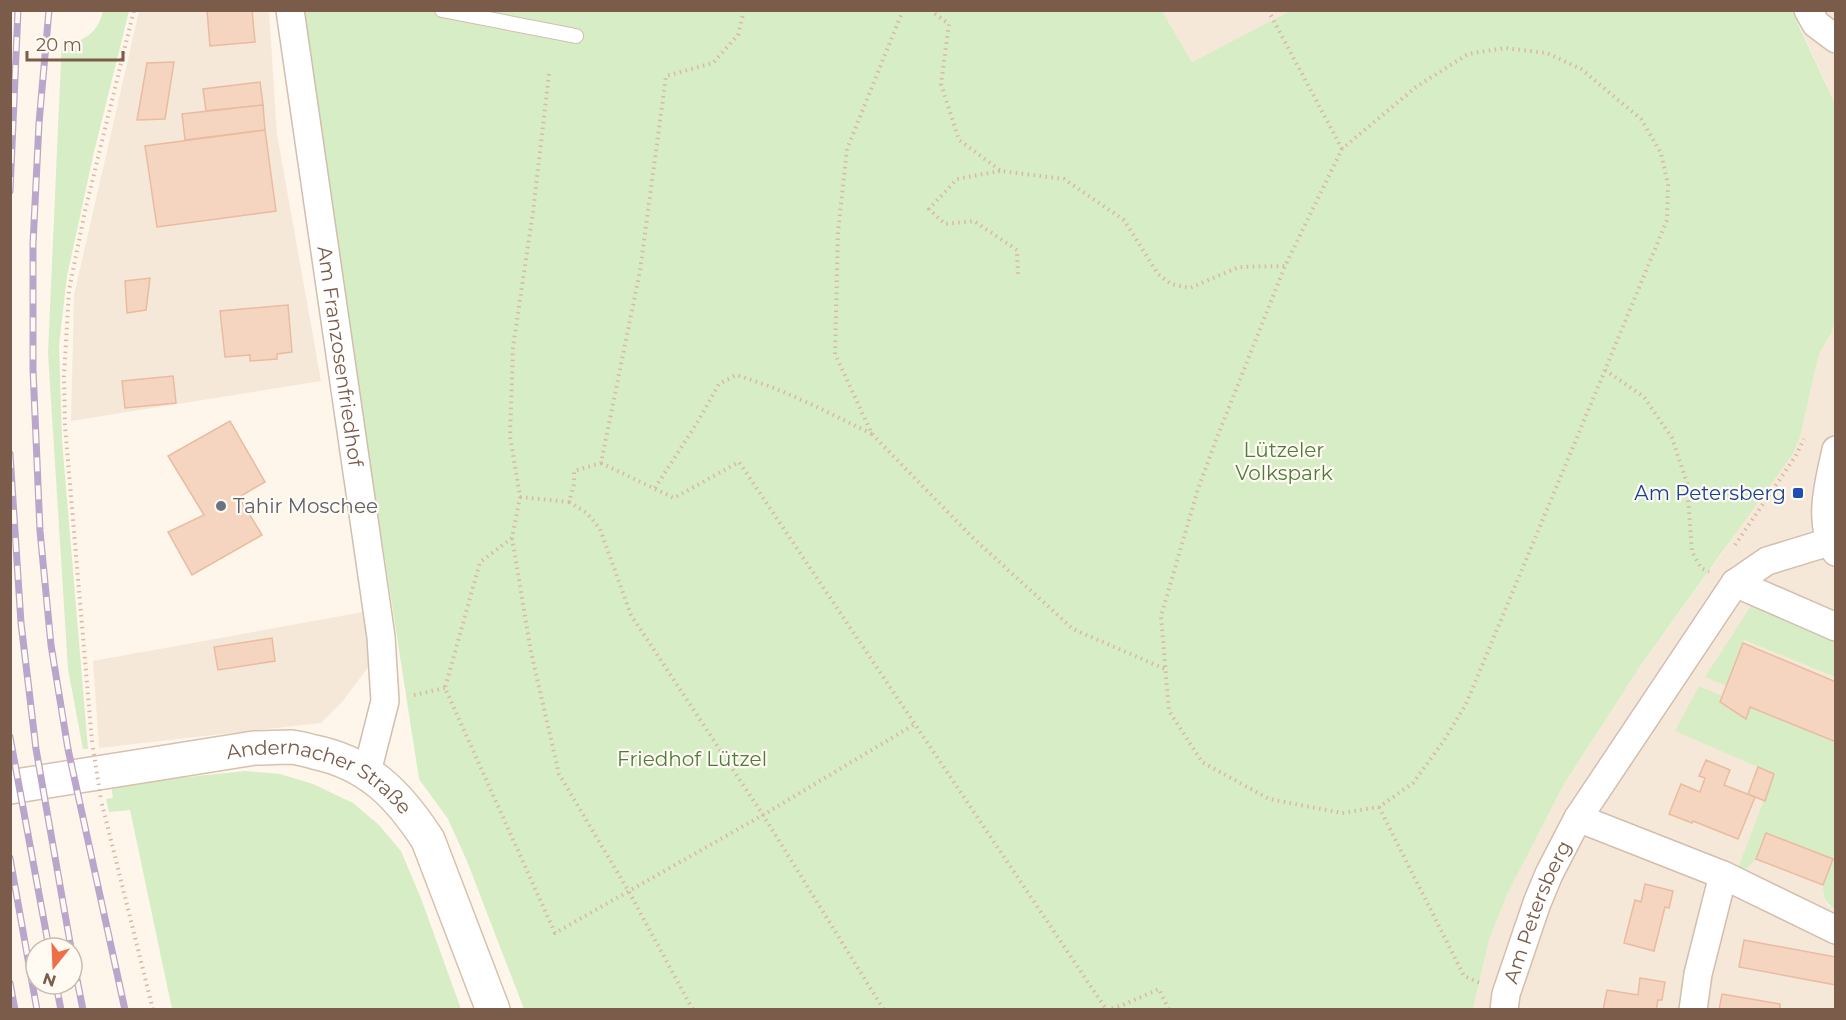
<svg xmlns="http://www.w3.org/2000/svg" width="1846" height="1020" font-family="Montserrat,sans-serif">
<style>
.residential{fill:#f6e8d8}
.green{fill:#d6edc6}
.building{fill:#f5d5c0;stroke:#e9bb9f;stroke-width:1.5}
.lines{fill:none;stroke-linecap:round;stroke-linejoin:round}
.lane-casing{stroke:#d2beae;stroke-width:16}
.street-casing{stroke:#d2beae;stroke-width:30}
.secondary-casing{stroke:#d7c0ad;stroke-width:36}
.path{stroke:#dbb8a2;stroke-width:4;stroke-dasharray:1.5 4.5;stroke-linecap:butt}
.lane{stroke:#fff;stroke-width:14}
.street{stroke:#fff;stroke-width:27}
.secondary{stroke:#fff;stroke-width:33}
.rail-casing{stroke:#b9a6ca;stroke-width:7}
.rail{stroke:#fffaf2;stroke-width:4.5;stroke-dasharray:14;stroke-linecap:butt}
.path-bridge{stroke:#dbb8a2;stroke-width:4;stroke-dasharray:1.5 4.5;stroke-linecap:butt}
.transit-dot{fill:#1a4fb4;stroke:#fffaf2;stroke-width:2}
.worship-dot{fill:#6b7280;stroke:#fffaf2;stroke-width:2}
.labels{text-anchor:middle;stroke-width:4.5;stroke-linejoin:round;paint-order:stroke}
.street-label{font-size:20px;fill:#7b5c4a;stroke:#fffaf2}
.park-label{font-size:20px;fill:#507b3e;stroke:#fffaf2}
.transit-label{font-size:20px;fill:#164399;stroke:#fffaf2;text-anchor:end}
.worship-label{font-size:20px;fill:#5b616d;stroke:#fffaf2;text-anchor:start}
</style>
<rect width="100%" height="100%" fill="#fef6ea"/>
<!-- residential -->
<g class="residential">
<path d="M 139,11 L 269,11 L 277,134 L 321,381 L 71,421 L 74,295 Z"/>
<path d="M 1162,11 L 1290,11 L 1192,62 Z"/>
<path d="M 1792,11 L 1835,11 L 1835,104 L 1793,11 Z"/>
<path d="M 1835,315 L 1835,640 L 1751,606 L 1726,685 L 1744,640 L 1835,677 L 1835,742 L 1751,708 L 1746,719 L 1720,702 L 1722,697 L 1700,686 L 1774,774 L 1739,868 L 1766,833 L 1833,859 L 1823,885 L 1823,895 L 1828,905 L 1835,909 L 1835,1009 L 1473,1010 L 1489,940 L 1507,895 L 1564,784 L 1641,665 L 1725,549 L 1800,437 L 1819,354 L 1832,332 Z"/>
<path d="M 363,612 L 372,662 L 342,702 L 321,723 L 99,748 L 93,661 Z"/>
</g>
<!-- green -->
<g class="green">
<path d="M 103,11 L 129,11 L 94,152 L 67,276 L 59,345 L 62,440 L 88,749 L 83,749 L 68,669 L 48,353 L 62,38 L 72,43 C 90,38 99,28 103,11 Z"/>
<path d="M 300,11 L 1162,11 L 1192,62 L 1290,11 L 1792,11 L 1835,104 L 1836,315 L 1832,332 L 1819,354 L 1800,437 L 1792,455 L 1641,665 L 1564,784 L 1507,895 L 1489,940 L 1473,1009 L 524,1009 L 467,861 L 448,819 L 419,779 Z"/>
<path d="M 1751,606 L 1835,640 L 1835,677 L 1744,640 L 1726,686 L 1705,677 Z"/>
<path d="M 1699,686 L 1722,696 L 1720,703 L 1746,719 L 1750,707 L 1835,742 L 1835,909 C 1813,895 1827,878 1833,859 L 1756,859 L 1747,868 L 1738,868 L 1774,774 L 1675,731 Z"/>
<path d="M 245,771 L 280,774 L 313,784 L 353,803 L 379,825 L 401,851 L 422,901 L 461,1009 L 172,1009 L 130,810 L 109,812 L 106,799 L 113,798 L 111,785 Z"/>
</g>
<!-- building -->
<g class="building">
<path d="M 207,10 L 252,10 L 255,42 L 210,46 Z"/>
<path d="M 174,62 L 165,119 L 137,120 L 147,63 Z"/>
<path d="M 260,82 L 263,105 L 206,111 L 203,89 Z"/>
<path d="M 263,105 L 265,130 L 185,140 L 182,114 Z"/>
<path d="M 265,130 L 276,211 L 157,227 L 145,146 Z"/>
<path d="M 150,278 L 146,310 L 127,313 L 125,281 Z"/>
<path d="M 288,305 L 292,352 L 277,354 L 277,359 L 250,361 L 250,355 L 225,357 L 220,311 Z"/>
<path d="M 173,376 L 176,403 L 125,408 L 122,381 Z"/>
<path d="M 230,421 L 265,482 L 239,497 L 262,535 L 192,575 L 168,532 L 204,515 L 168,456 Z"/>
<path d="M 272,638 L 275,661 L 218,670 L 214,647 Z"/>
<path d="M 1743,643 L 1836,682 L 1836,742 L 1750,707 L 1746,719 L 1720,702 Z"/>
<path d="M 1706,760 L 1730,770 L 1724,785 L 1755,797 L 1738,839 L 1693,821 L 1692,823 L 1669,814 L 1681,784 L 1700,792 L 1705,778 L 1699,776 Z"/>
<path d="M 1758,767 L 1774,774 L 1765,801 L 1748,794 Z"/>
<path d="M 1766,833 L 1833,859 L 1823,885 L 1756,859 Z"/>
<path d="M 1645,884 L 1673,891 L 1669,908 L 1665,907 L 1654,951 L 1624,943 L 1635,900 L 1641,902 Z"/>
<path d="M 1744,940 L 1836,957 L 1836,985 L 1739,967 Z"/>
<path d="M 1640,978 L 1665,982 L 1662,1000 L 1658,1000 L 1656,1010 L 1603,1010 L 1607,990 L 1638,995 Z"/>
<path d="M 1722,994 L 1780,1004 L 1780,1010 L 1719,1010 Z"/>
</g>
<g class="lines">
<!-- lane casing -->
<g class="lane-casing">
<path id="lane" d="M 442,10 L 576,36"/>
</g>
<!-- street casing -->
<g class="street-casing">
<g id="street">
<path id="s1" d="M 290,10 L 381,637 L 385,701 L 367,772"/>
<path d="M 1808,10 L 1816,24 L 1836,39"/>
<path d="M 1836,450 C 1829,482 1817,523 1836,552"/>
<path d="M 1735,583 L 1836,627"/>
<path d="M 1578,818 L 1723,875 L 1836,930"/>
<path id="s2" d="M 1504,1010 L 1506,994 L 1537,903 L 1549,874 L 1578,818 L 1735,583 L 1767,561 L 1829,542"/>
<path d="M 1693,1010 L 1698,974 L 1723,875"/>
</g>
</g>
<!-- secondary casing -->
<g class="secondary-casing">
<g id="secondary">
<path id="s3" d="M 10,787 L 254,748 C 267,748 279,747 292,747 C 299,748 307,750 314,752 C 368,763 399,795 428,840 L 493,1010"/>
</g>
</g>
<!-- path -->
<g class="path">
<path d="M 930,10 L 949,24 L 941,84 L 959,140 L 1001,171 L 1064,179 L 1124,220 L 1158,274 L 1171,284 L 1190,288 L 1239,267 L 1285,266"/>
<path d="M 1268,10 L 1342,149"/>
<path d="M 549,74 L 533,212 L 513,347 L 510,436 L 520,497 L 512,538 L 531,652 L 559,774 L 629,892 L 693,1010"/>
<path d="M 1000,171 L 957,179 L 929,209 L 945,224 L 974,221 L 1017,250 L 1018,275"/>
<path d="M 1605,370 L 1466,704 L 1443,742 L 1413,783 L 1379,807 L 1342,813 L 1269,799 L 1202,762 L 1169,711 L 1161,616 L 1198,489 L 1216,440 L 1285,266 L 1342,149 L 1416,87 L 1468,54 L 1505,48 L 1547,53 L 1581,69 L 1641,119 L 1661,153 L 1668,185 L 1667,220 L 1605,370 L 1644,397 L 1672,438 L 1687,483 L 1692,552 L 1701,568 L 1709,572"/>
<path d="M 872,434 L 973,538 L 1073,629 L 1165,669"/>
<path d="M 601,463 L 674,498 L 739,462 L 1106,1009"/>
<path d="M 655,488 L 697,423 L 719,384 L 736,375 C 784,389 827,412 872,434 L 835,354 L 838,232 L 847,149 L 903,10"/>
<path d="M 520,497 L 569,502 L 574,484 L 574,471 L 601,463 L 640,271 L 666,76 L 713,63 L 738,35 L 744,10"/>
<path d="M 569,502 L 587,513 L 600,529 L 631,615 L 763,815 L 884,1010"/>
<path d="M 512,538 L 480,562 L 445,688 L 555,933 L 763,815 L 915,724"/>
<path d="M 1735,545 L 1795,457 L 1804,439"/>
<path d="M 414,695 L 445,688"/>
<path d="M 92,742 L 65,426 L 64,377 L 69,290 L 85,211 L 134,10"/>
<path d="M 102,804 L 153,1010"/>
<path d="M 1379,807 L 1464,976 L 1480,983"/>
<path d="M 1106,1010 L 1123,1005 L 1159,989 L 1169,1010"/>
</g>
<!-- lane -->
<use href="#lane" class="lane"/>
<!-- street -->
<use href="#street" class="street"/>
<!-- secondary -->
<use href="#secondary" class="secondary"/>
<!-- rail casing -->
<g class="rail-casing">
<g id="rail">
<path d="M 49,10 L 39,123 L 33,244 L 33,369 L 40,531 L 51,645 L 68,749 L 125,1010"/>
<path d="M 10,191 L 18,10"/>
<path d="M 10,454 L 21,623 L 36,749 L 71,948"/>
<path d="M 10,737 L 49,948"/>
<path d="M 10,858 L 37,1010"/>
<path d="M 72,954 L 83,1010"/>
<path d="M 10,983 L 15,1010"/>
<path d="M 56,984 L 61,1010"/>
</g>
</g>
<!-- rail -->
<use href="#rail" class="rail"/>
<!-- path-bridge -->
<path class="path-bridge" d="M 93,748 L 101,800"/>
</g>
<!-- markers -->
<rect class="transit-dot" x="1792" y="487" width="12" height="12" rx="3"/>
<circle class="worship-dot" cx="221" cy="506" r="6"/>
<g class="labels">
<!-- street labels -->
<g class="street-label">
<text dy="7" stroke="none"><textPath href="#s1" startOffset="350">Am Franzosenfriedhof</textPath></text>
<text dy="7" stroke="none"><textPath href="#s3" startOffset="320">Andernacher Straße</textPath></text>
<text dy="7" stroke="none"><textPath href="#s2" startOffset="104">Am Petersberg</textPath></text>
</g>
<!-- park labels -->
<g class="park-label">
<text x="1284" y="457">Lützeler<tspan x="1284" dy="23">Volkspark</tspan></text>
<text x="692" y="766">Friedhof Lützel</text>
</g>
<!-- transit labels -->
<g class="transit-label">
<text x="1786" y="500">Am Petersberg</text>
</g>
<!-- worship labels -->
<g class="worship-label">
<text x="233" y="513">Tahir Moschee</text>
</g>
</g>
<!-- border -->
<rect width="1846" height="1020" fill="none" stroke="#7b5c4a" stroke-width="24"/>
<!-- north arrow -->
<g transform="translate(54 966) rotate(198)"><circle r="28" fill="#fffaf2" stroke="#cabbaf" stroke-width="1.5"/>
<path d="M0-4.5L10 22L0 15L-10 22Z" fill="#ee6e48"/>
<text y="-9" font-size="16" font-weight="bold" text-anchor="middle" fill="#7b5c4a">N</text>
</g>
<!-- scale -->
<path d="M27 51v9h96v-9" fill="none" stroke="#7b5c4a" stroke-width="3"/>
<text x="36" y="51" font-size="18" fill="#7b5c4a" stroke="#fffaf2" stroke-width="4.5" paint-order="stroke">20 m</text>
</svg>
